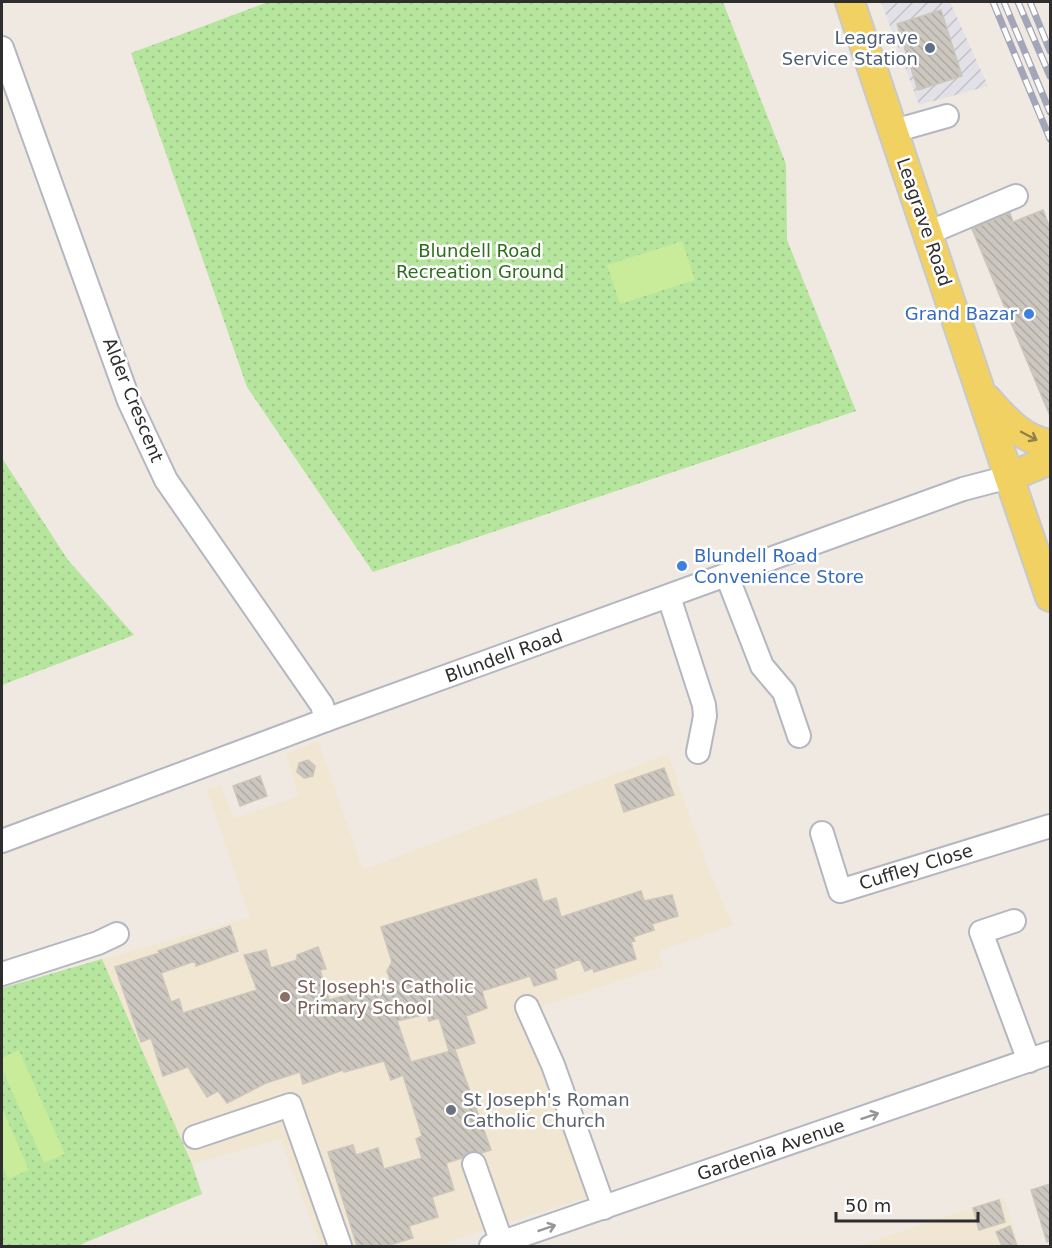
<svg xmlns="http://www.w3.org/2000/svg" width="1052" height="1248" font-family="'DejaVu Sans',sans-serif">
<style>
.industrial{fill:url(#industrial-furrows)}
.education{fill:#f0e6d1}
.park{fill:url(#park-dots)}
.pitch{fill:#c9ec9a}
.building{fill:url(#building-back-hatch);stroke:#cbc5ba;stroke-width:1.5}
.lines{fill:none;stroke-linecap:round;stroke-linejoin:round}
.minor-casing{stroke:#b4b7c1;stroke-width:26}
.major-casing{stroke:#c9c9c9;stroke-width:32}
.minor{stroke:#fff;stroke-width:22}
.major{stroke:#f2d163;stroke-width:28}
.rail-casing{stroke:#a3a6b8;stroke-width:7}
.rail{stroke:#fff;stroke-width:4.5;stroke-dasharray:14;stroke-linecap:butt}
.oneway{stroke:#908048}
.oneway2{stroke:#969696}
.service-dot{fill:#5c6f8a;stroke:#fff;stroke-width:2}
.shop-dot{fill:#3f7fe0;stroke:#fff;stroke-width:2}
.education-dot{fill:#8d6e63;stroke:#fff;stroke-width:2}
.worship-dot{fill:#6b7280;stroke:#fff;stroke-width:2}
.labels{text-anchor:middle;stroke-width:5;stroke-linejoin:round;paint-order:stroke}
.service-label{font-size:18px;fill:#4e5e75;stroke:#fff;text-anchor:end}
.street-label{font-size:18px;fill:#2e2e2e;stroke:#fff}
.park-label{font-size:18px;fill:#2c6e1b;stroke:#fff}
.shop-label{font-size:18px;fill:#366cbe;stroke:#fff;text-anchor:end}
.education-label{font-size:18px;fill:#785e54;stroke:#fff;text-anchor:start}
.worship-label{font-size:18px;fill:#5b616d;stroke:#fff;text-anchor:start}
</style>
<defs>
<pattern id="industrial-furrows" width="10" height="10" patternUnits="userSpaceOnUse" patternTransform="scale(1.5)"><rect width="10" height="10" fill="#e3e1e8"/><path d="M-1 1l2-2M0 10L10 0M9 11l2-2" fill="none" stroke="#c3c1c7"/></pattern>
<pattern id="park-dots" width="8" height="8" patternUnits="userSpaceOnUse" patternTransform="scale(1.5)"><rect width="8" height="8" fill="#b6e59e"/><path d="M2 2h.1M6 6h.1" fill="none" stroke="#9dc588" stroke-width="1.8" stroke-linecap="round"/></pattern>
<pattern id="building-back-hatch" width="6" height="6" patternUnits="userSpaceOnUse" patternTransform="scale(1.5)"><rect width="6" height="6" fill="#cbc7bf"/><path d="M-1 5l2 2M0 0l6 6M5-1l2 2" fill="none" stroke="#afaba4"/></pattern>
</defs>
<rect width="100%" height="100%" fill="#efe9e1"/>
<!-- industrial -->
<path class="industrial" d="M 881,2 L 950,2 L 988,86 L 919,105 Z"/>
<!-- education -->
<g class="education">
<path d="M 318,741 L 363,870 L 668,754 L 710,874 L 733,925 L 659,951 L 663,966 L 541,1007 L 605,1185 L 588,1197 L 435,1246 L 321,1246 L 280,1139 L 192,1164 L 202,1194 L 77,1246 L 2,1246 L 2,988 L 250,917 L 207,789 L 221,785 L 234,819 L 299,796 L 286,754 Z"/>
<path d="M 1004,1197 L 1019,1246 L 860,1246 L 906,1230 Z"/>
</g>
<!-- park -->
<g class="park">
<path d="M 268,2 L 723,2 L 786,164 L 787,240 L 856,411 L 373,572 L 247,387 L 131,53 Z"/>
<path d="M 2,458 L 68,560 L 134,635 L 2,685 Z"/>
<path d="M 102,959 L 192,1164 L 202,1194 L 77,1246 L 2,1246 L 2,988 Z"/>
</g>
<!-- pitch -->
<g class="pitch">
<path d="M 682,241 L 695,280 L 620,304 L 607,265 Z"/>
<path d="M 19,1050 L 65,1154 L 44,1163 L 2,1069 L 2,1058 Z"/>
<path d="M 2,1108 L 29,1170 L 8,1179 L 2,1165 Z"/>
</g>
<!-- building -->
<g class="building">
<path d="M 941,10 L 962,76 L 918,90 L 897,24 Z"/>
<path d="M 1043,210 L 1050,228 L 1050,416 L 972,229 L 1010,213 L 1013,222 Z"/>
<path d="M 308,760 L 315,766 L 313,776 L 304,778 L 297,772 L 299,763 Z"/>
<path d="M 664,768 L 674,795 L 624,812 L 615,785 Z"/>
<path d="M 260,776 L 267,796 L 240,806 L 233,786 Z"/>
<path d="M 536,879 L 543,902 L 556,898 L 561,917 L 641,891 L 644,901 L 672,895 L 678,916 L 652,924 L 654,930 L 633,937 L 635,941 L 631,942 L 636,959 L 594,972 L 593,968 L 585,971 L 580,959 L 554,969 L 557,979 L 534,986 L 530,976 L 482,991 L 487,1008 L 466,1016 L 475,1043 L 449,1051 L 439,1018 L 429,1021 L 427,1014 L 397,1021 L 411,1062 L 455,1050 L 491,1150 L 481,1153 L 470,1151 L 462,1158 L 446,1163 L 454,1190 L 432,1197 L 438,1217 L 409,1226 L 413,1238 L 386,1246 L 357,1246 L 328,1152 L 353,1145 L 356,1155 L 378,1148 L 384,1169 L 422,1158 L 416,1139 L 422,1136 L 403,1075 L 391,1080 L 384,1061 L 344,1072 L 343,1070 L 303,1084 L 300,1072 L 266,1083 L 227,1103 L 218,1091 L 207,1097 L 188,1067 L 163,1076 L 151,1038 L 141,1042 L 115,967 L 159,953 L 158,951 L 230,926 L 238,951 L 196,966 L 195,961 L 161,973 L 171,1002 L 179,999 L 183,1013 L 257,990 L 244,955 L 266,950 L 271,968 L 297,960 L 297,955 L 318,947 L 326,969 L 320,970 L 329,1000 L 391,982 L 387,971 L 392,962 L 381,927 Z"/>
<path d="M 1050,1184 L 1050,1241 L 1047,1242 L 1031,1190 Z"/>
<path d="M 999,1200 L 1005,1222 L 979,1230 L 973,1208 Z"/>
<path d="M 1010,1226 L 1017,1246 L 1002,1246 L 996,1232 Z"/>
</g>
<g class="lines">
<!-- minor casing -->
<g class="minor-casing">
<g id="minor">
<path d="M 2,48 L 129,401 L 166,480 L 322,705 L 326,720"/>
<path d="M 894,131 L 947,116"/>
<path d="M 928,233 L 1016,196"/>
<path d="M 727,576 L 762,666 L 784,692 L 799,736"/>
<path d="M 669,597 L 704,705 L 705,716 L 698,752"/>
<path d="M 822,833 L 840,891 L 1050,826"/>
<path d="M 2,841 L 326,720 L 963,489 L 1009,477"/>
<path d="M 1014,921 L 981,932 L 1029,1061"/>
<path d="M 2,974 L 98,943 L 117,934"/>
<path d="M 527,1007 L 553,1065 L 604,1208"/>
<path d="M 195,1137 L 290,1105 L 340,1246"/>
<path d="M 474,1164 L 502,1243"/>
<path d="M 491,1246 L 1050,1053"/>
</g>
</g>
<!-- major casing -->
<g class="major-casing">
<g id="major">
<path d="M 850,2 L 1009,477 L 1050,597"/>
<path d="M 987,399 C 1005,419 1022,440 1050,444"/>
<path d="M 1009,477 L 1050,460"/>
</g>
</g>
<!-- minor -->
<use href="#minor" class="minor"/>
<!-- major -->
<use href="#major" class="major"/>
<!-- rail casing -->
<g class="rail-casing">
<g id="rail">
<path d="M 993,2 L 1050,139"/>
<path d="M 1004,2 L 1050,112"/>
<path d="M 1018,2 L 1050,76"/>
<path d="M 1030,2 L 1050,51"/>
</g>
</g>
<!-- rail -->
<use href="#rail" class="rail"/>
</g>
<!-- one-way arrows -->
<defs><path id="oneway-shaft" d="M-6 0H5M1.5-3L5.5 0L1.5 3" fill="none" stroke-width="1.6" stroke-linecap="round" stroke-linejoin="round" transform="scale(1.5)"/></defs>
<use class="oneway" href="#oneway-shaft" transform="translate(1029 436) rotate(28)"/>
<g class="oneway2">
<use href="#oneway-shaft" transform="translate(870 1116) rotate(-19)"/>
<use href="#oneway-shaft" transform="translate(547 1228) rotate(-19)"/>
</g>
<!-- markers -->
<circle class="service-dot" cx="930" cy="48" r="6"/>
<g class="shop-dot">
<circle cx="1029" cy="314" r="6"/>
<circle cx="682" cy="566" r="6"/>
</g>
<circle class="education-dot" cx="285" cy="997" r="6"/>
<circle class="worship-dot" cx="451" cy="1110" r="6"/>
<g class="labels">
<!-- service labels -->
<g class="service-label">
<text x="918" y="44">Leagrave<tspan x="918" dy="21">Service Station</tspan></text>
</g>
<!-- street labels -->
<g class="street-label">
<text transform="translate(924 222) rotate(71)" y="6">Leagrave Road</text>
<text transform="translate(133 400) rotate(68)" y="6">Alder Crescent</text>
<text transform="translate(504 656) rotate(-20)" y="6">Blundell Road</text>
<text transform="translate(916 867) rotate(-17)" y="6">Cuffley Close</text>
<text transform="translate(771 1150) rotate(-19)" y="6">Gardenia Avenue</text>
</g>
<!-- park labels -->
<g class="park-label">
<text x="480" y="257">Blundell Road<tspan x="480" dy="21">Recreation Ground</tspan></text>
</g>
<!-- shop labels -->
<g class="shop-label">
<text x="1017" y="320">Grand Bazar</text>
<text x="694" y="562" text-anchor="start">Blundell Road<tspan x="694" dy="21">Convenience Store</tspan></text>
</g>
<!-- education labels -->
<g class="education-label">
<text x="297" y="993">St Joseph's Catholic<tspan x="297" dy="21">Primary School</tspan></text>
</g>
<!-- worship labels -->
<g class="worship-label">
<text x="463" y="1106">St Joseph's Roman<tspan x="463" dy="21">Catholic Church</tspan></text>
</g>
</g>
<!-- border -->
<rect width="1052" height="1248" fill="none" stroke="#2e2e2e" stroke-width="6"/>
<!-- scale -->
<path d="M836 1212v9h142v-9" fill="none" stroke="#2e2e2e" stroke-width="3"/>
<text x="845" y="1212" font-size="18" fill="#2e2e2e" stroke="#ffffff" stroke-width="4.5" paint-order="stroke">50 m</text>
</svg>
